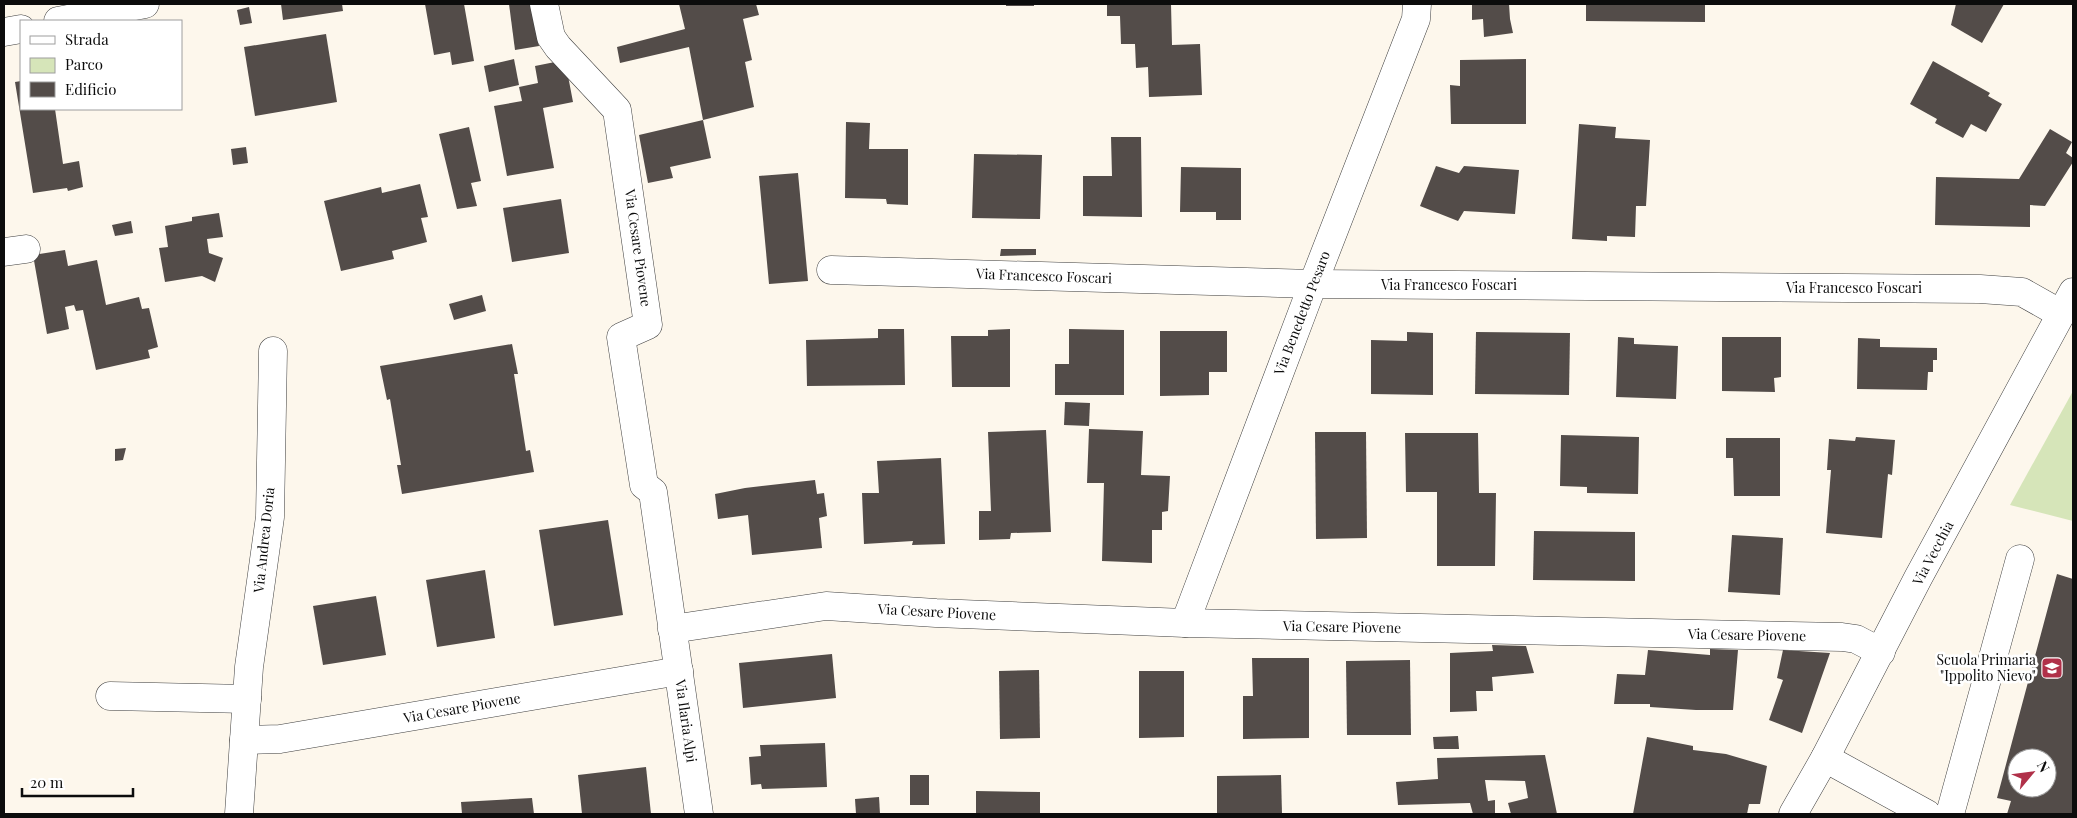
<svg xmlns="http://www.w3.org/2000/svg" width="2077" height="818" font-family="'Playfair Display',serif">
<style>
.green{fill:#d6e5b9}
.building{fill:#534c49;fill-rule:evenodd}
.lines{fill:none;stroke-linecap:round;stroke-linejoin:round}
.minor-casing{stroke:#3f3f3f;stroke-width:29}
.minor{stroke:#fff;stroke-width:28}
.labels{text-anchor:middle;stroke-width:5;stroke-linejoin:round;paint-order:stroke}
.street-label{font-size:14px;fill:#0c0c0c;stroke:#fff}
.poi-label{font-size:14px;fill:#0c0c0c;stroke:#fff;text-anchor:end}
</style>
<rect width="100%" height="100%" fill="#fdf7ec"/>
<!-- green -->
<path class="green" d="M 2073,391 L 2073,521 L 2010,505 Z"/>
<!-- building -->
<g class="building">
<path d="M 281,4 L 342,4 L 343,11 L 283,20 Z"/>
<path d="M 425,4 L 464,4 L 474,61 L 452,65 L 450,52 L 434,55 Z"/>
<path d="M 509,4 L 533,4 L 539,46 L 515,50 Z"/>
<path d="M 679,4 L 756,4 L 759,15 L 743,19 L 752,60 L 745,62 L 754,107 L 703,120 L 689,47 L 620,63 L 617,47 L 685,29 Z"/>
<rect x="1006" y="4" width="28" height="2"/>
<path d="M 1107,4 L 1171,4 L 1172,45 L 1200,44 L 1202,95 L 1149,97 L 1148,67 L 1136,68 L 1135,44 L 1121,44 L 1120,16 L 1107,16 Z"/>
<path d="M 1472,4 L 1509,4 L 1510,19 L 1513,33 L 1484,37 L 1483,19 L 1472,20 Z"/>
<path d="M 1586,4 L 1705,4 L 1705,22 L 1586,21 Z"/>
<path d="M 1956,4 L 2004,4 L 1982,43 L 1951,25 Z"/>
<path d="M 249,7 L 252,23 L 240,25 L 237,10 Z"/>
<path d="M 326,34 L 337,102 L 255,116 L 244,47 Z"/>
<path d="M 514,59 L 519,85 L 489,92 L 484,66 Z"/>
<path d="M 1526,59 L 1526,124 L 1451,124 L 1450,85 L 1460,86 L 1460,60 Z"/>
<path d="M 565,60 L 573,102 L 543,108 L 554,168 L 507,176 L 494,106 L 522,101 L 519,87 L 538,83 L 535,66 Z"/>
<path d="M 1933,61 L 1990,93 L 1988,96 L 2002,104 L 1986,132 L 1971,124 L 1963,138 L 1935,123 L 1937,119 L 1910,104 Z"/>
<path d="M 21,81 L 21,109 L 55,109 L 63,164 L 79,161 L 83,187 L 68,191 L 67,188 L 33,193 L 15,82 Z"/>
<path d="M 703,120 L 711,158 L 670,167 L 673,178 L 648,183 L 639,135 Z"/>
<path d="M 846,122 L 870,123 L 869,149 L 908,149 L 908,205 L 887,204 L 886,199 L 845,198 Z"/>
<path d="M 1579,124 L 1616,127 L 1615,138 L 1650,140 L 1646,206 L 1636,206 L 1635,237 L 1607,236 L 1607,241 L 1572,239 Z"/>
<path d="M 469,127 L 481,181 L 471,183 L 477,206 L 457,209 L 439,134 Z"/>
<path d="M 2050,129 L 2072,142 L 2066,153 L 2073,158 L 2073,162 L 2045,206 L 2030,205 L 2030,227 L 1935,225 L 1936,177 L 2019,179 Z"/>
<path d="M 1111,137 L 1141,137 L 1142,217 L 1083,216 L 1083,176 L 1112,176 Z"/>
<path d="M 246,147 L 248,163 L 233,165 L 231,149 Z"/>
<path d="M 974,154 L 1042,155 L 1040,219 L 972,218 Z"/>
<path d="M 1436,166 L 1459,173 L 1464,166 L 1519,170 L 1515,214 L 1464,211 L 1458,221 L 1420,206 Z"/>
<path d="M 1181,167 L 1241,168 L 1241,220 L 1216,220 L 1216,212 L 1180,212 Z"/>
<path d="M 798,173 L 808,281 L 769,284 L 759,176 Z"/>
<path d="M 420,184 L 428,217 L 421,218 L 427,242 L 392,251 L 394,259 L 341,271 L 324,201 L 381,187 L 382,193 Z"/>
<path d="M 561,199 L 569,253 L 512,262 L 503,208 Z"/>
<path d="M 219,213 L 223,237 L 207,239 L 209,253 L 223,258 L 215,282 L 202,276 L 165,282 L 159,248 L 168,247 L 165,226 L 192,221 L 192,217 Z"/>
<path d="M 131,221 L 133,233 L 115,236 L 112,225 Z"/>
<path d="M 1001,249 L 1036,249 L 1036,255 L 1000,256 Z"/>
<path d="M 65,250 L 68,266 L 97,260 L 106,305 L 139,297 L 142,309 L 149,308 L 158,347 L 148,350 L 150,358 L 96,370 L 83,310 L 76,311 L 74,305 L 65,307 L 69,329 L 47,334 L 33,255 Z"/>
<path d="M 482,295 L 486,311 L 454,320 L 449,304 Z"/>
<path d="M 878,329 L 904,329 L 905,385 L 807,386 L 806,340 L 878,338 Z"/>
<path d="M 1010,329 L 1010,387 L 952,387 L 951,336 L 988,336 L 988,330 Z"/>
<path d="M 1069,329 L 1124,330 L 1124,395 L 1055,395 L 1055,364 L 1069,364 Z"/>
<path d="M 1160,331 L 1227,331 L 1227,372 L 1209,372 L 1209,395 L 1160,396 Z"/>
<path d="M 1407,332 L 1433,333 L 1433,395 L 1371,394 L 1371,340 L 1407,341 Z"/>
<path d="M 1476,332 L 1570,333 L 1569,395 L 1475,394 Z"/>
<path d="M 1618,337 L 1634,338 L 1634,344 L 1678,346 L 1676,399 L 1616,397 Z"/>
<path d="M 1722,337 L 1781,337 L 1781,377 L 1774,378 L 1775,392 L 1722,391 Z"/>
<path d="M 1858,338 L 1880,339 L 1880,347 L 1937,348 L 1937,360 L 1933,360 L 1933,372 L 1928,372 L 1927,390 L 1857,389 Z"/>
<path d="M 512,344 L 518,374 L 514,374 L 526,451 L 530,450 L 534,472 L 402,494 L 397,465 L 401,465 L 390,399 L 387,400 L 380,366 Z"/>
<path d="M 1065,402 L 1090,403 L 1089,426 L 1064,425 Z"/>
<path d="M 1089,429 L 1143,431 L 1141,475 L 1170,476 L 1168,511 L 1162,512 L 1162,530 L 1152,530 L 1152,563 L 1102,561 L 1104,483 L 1087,483 Z"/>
<path d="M 1046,430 L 1051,532 L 1011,533 L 1010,539 L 979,540 L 979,511 L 991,511 L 988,432 Z"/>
<path d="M 1315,432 L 1366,432 L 1367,538 L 1316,539 Z"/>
<path d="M 1405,433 L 1478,433 L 1479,493 L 1496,493 L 1495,566 L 1437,566 L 1437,492 L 1406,492 Z"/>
<path d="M 1561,435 L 1639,437 L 1638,494 L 1587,493 L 1587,487 L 1560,486 Z"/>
<path d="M 1856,437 L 1895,440 L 1892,475 L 1888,474 L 1882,538 L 1826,533 L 1831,470 L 1827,470 L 1829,439 L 1855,441 Z"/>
<path d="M 1726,438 L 1780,438 L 1780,496 L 1734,496 L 1733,458 L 1726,458 Z"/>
<path d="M 126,448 L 123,460 L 115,461 L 115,449 Z"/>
<path d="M 941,458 L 945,544 L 912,545 L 913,541 L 864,544 L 862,493 L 879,493 L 877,461 Z"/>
<path d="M 815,480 L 817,494 L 824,493 L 827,516 L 819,518 L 822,548 L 752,555 L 748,515 L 718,519 L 715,494 L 745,488 Z"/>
<path d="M 608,520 L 623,615 L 554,626 L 539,530 Z"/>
<path d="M 1534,531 L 1635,532 L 1635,581 L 1533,580 Z"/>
<path d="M 1732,535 L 1783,538 L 1780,595 L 1728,592 Z"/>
<path d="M 485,570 L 495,638 L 437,647 L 426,580 Z"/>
<path d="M 2057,574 L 2073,579 L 2073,814 L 2007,814 L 2011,801 L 1997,798 ZM 2017,758 L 2047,758 L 2047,788 L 2017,788 Z"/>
<path d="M 376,596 L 386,655 L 323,665 L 313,606 Z"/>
<path d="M 1492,645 L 1526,646 L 1534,673 L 1492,677 L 1493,691 L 1476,691 L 1477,711 L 1450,712 L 1450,653 L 1493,651 Z"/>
<path d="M 1710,649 L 1738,650 L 1733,710 L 1696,710 L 1650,707 L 1650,704 L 1614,704 L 1617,674 L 1645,675 L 1648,650 L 1710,655 Z"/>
<path d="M 1783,650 L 1830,653 L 1802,733 L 1769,720 L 1783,680 L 1777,678 Z"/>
<path d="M 832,654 L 836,698 L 743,708 L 739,663 Z"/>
<path d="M 1252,658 L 1309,658 L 1309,738 L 1243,739 L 1243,696 L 1253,696 Z"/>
<path d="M 1410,660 L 1411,735 L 1347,735 L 1346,661 Z"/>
<path d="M 1039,670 L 1040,738 L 1000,739 L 999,671 Z"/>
<path d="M 1139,671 L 1184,671 L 1184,737 L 1139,738 Z"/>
<path d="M 1458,736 L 1459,749 L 1434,749 L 1433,737 Z"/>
<path d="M 1647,737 L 1693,746 L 1693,750 L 1726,754 L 1767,766 L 1760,804 L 1749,804 L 1747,814 L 1633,814 Z"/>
<path d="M 825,743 L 827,787 L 762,789 L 761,784 L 751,785 L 749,757 L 761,756 L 760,745 Z"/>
<path d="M 1545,755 L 1557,814 L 1511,814 L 1508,803 L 1528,798 L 1525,781 L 1485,780 L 1488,801 L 1495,800 L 1495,814 L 1473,814 L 1470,803 L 1398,805 L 1396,782 L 1438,779 L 1437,758 Z"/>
<path d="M 646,767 L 651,814 L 582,814 L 578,775 Z"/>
<rect x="910" y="775" width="19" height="30"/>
<path d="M 1281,775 L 1282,814 L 1217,814 L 1217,776 Z"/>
<path d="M 976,791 L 1040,792 L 1040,814 L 976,814 Z"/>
<path d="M 879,797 L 880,814 L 856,814 L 855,799 Z"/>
<path d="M 532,798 L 534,814 L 462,814 L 461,802 Z"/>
</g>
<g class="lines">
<!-- minor casing -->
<g class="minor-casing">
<g id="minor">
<path d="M 544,4 L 551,37 L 558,47 L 617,110 L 648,325 L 621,337 L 644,485 L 653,492 L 699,814"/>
<path d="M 58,21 L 145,4"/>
<path d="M 4,32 L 21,29"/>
<path d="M 4,252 L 26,249"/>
<path d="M 831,270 L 1313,284 L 1980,289 L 2022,292 L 2061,314"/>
<path d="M 1185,623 L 1313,284 L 1416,19 L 1417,4"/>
<path d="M 672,629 L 826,606 L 936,613 L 1185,623 L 1842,637 L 1856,639 L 1881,652"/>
<path d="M 110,696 L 247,699"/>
<path d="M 244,740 L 280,739 L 679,671"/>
<path d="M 1825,758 L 1927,814"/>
<path d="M 239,814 L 249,667 L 270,517 L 273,351"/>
<path d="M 1793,814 L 1825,758 L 1918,578 L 2073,292"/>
<path d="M 1950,814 L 2020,559"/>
</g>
</g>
<!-- minor -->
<use href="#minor" class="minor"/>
</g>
<!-- icons -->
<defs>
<g id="school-square" transform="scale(1.125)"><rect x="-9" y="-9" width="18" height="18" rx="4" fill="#b03049" stroke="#fff"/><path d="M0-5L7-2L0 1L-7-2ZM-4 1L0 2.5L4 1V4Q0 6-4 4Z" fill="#fff"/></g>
</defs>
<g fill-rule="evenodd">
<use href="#school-square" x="2052" y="668"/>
</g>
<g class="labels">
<!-- street labels -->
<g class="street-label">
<text transform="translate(638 248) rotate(82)" y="5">Via Cesare Piovene</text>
<text transform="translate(1044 276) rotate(2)" y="5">Via Francesco Foscari</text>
<text x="1449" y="290">Via Francesco Foscari</text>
<text x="1854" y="293">Via Francesco Foscari</text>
<text transform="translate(1302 313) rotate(-69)" y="5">Via Benedetto Pesaro</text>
<text transform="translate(264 540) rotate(-84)" y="5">Via Andrea Doria</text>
<text transform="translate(1933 553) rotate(-62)" y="5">Via Vecchia</text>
<text transform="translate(937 612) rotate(3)" y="5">Via Cesare Piovene</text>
<text transform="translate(1342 627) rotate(1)" y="5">Via Cesare Piovene</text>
<text transform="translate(1747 635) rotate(1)" y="5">Via Cesare Piovene</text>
<text transform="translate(462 708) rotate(-10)" y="5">Via Cesare Piovene</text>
<text transform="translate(686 721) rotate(82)" y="5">Via Ilaria Alpi</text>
</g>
<!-- poi labels -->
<g class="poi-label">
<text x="2036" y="665">Scuola Primaria<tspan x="2036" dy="16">"Ippolito Nievo"</tspan></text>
</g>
</g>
<!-- border -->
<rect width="2077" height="818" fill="none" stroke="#0c0c0c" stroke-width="10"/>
<!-- legend -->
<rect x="20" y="20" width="162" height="90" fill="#ffffff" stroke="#9e9e9e"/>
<rect x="30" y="36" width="25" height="8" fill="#ffffff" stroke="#9e9e9e"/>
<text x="65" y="45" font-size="15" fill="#0c0c0c">Strada</text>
<rect x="30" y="58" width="25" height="15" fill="#d6e5b9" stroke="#9e9e9e"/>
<text x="65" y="70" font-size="15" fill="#0c0c0c">Parco</text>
<rect x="30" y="82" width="25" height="15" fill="#534c49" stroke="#9e9e9e"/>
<text x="65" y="95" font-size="15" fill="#0c0c0c">Edificio</text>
<!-- north arrow -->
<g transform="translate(2032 773) rotate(61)"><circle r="24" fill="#ffffff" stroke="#9e9e9e"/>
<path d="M0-4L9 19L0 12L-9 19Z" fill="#b03049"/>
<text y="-8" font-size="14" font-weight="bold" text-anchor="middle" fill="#0c0c0c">N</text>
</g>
<!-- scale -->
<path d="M22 788v8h111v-8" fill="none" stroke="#0c0c0c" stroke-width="2.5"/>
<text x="30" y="788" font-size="15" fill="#0c0c0c" stroke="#ffffff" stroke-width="4" paint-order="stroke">20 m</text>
</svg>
